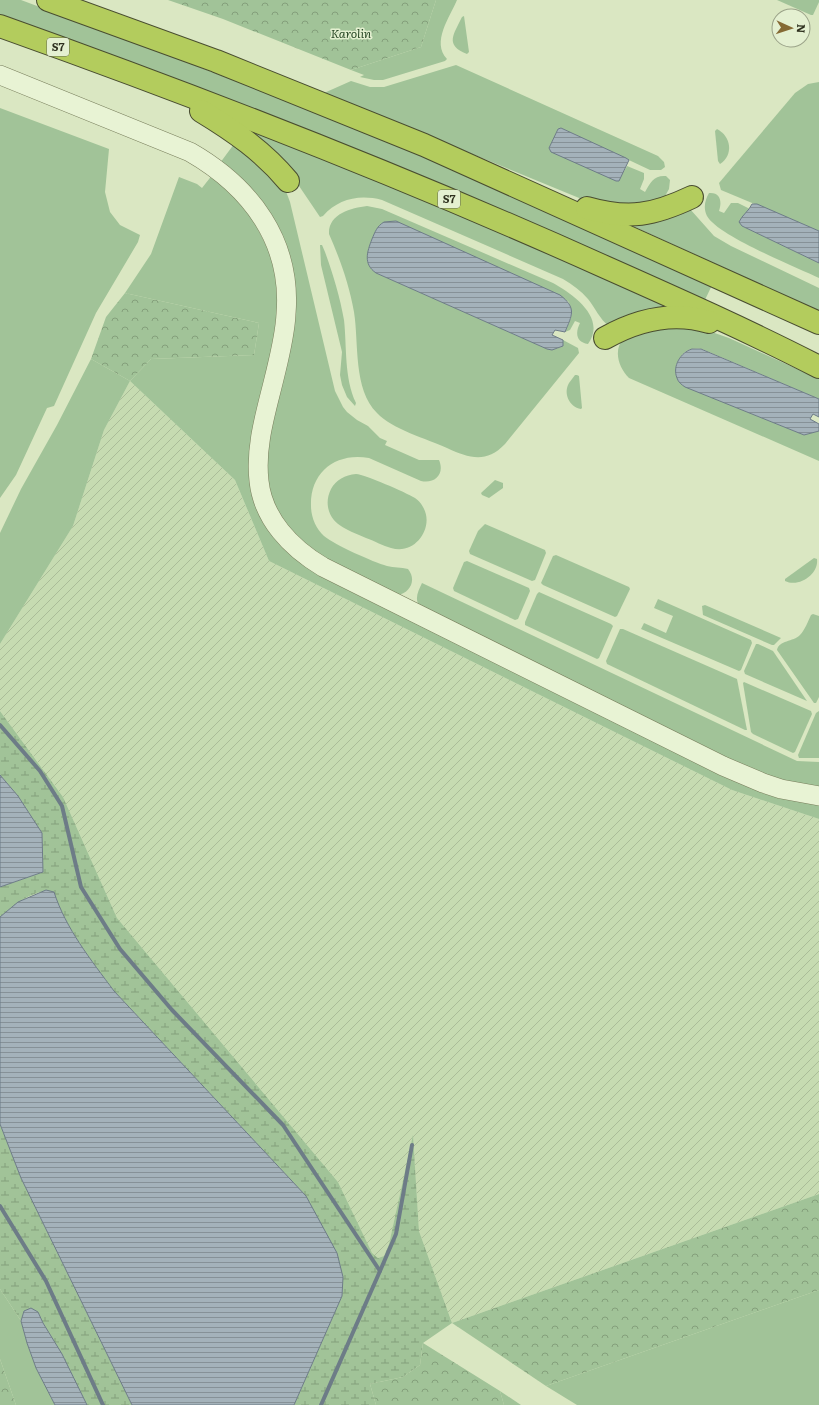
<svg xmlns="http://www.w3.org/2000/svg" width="819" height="1405" font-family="Literata,serif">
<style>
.farmland{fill:url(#farmland-furrows)}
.grass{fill:#a1c398}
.forest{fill:url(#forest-crowns)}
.wetland{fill:url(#wetland-marsh)}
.water{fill:url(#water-rules);stroke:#6d7c87}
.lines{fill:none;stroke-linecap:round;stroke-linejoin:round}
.stream{stroke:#6d7c87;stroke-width:4}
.minor-casing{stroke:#787e5c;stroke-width:20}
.highway-casing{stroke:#494d30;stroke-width:24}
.minor{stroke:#e8f3d4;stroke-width:19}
.highway{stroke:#b3cc5d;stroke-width:22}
.labels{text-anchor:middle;stroke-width:3;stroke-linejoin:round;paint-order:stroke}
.shield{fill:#e4f0d1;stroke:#656a54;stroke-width:1}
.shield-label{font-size:11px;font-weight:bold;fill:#2e301e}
.park-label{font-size:12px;font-style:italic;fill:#2a4a27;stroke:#e4f0d1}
</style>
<defs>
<pattern id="farmland-furrows" width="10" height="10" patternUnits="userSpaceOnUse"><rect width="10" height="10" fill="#c6dbb1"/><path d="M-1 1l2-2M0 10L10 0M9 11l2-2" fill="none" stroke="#aabc98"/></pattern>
<pattern id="forest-crowns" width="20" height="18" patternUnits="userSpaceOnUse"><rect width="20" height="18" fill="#a1c398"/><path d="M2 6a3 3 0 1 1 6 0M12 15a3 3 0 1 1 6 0" fill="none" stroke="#849f7b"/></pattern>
<pattern id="wetland-marsh" width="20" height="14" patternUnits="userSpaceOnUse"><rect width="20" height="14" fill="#a1c398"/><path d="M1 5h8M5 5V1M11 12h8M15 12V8" fill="none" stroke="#849f7b"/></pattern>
<pattern id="water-rules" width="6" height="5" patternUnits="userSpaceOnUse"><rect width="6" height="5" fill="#a4b2ba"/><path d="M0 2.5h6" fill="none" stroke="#869197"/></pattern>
</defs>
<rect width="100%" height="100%" fill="#dae7c2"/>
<!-- farmland -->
<path class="farmland" d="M 130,381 L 235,480 L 269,561 L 732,790 L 819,819 L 819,1194 L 452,1323 L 419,1231 L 413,1137 L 389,1244 L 384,1256 L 378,1258 L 372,1254 L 338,1182 L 117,918 L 63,797 L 0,711 L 0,644 L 73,526 L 104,430 Z"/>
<!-- grass -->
<g class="grass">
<path d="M 0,0 L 21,0 C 137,43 253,87 368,133 C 484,181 598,232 713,283 L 704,302 L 141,66 L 0,14 Z"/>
<path d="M 436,0 L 457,0 C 450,17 431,42 447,59 L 445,61 L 383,80 L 374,80 L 360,77 L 364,75 L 351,70 L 421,47 Z"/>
<path d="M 777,0 L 819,0 L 819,2 L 813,15 L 811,15 Z"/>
<path d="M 464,16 L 469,52 L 467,54 C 444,45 454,34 462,17 Z"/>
<path d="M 456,65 L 658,156 L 664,162 L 665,167 L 661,170 L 650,170 L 561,128 L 558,129 L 549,148 L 550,150 L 620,178 L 627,166 L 644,173 L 644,179 L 640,189 L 645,192 C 650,183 654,175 666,176 L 670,180 L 669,189 L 664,198 L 649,207 L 584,200 L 324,93 L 351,81 L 370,87 L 384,87 Z"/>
<path d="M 819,82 L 819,231 L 721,190 L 719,183 L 795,93 L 808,84 Z"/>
<path d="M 0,108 L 109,149 L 105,192 L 110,212 L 120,225 L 140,235 L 138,242 L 96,313 L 54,406 L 47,408 L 16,475 L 0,498 Z"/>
<path d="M 238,124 L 395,187 L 673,308 L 608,325 C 601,321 594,306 588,299 C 581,291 573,285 563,279 L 382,200 C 359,194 338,199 323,216 L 320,217 L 295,180 Z"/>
<path d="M 717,129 C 731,136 734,155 720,164 L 718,161 L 715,131 Z"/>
<path d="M 237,140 L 284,186 L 290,202 L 335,391 L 343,407 L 347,412 L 357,420 L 368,426 L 380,438 L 387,441 L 385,445 L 419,460 L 439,460 C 445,474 435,484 421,481 L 369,458 C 336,452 310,472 311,506 C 311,517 316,529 324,536 C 335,545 373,562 387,566 C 394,568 401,567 408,569 C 417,580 410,593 398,595 L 346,572 L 299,543 L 273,505 L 265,463 L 291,277 L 220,163 Z"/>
<path d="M 213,174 L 244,203 L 274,260 L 280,306 L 253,444 L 291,552 L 819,802 L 819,819 L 732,790 L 269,561 L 235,480 L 130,381 L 104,430 L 73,526 L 0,644 L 0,533 L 21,489 L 57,425 L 91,359 L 130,381 L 151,359 L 254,355 L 259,323 L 125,293 L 151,254 L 179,177 L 197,184 L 202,188 Z"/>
<path d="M 709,193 C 721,192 722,202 719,211 L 724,213 L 731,203 L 738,203 L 750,209 L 741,219 L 742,226 L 819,263 L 819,278 C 796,267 718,236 707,216 C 703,208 705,200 709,193 Z"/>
<path d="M 367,206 L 382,209 L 553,283 C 573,294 607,318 588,344 C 576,342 575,333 580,323 L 575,321 L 570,330 L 565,332 C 570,320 575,314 568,301 L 376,273 L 547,349 L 556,349 L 563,346 L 563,340 L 578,348 L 579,353 L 505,444 C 486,464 469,458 447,448 C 427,439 392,429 377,413 C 353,389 359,343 354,312 C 349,284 340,259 329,234 C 328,214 351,208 367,206 Z"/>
<path d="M 690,209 L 714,236 L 731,246 L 819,288 L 819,311 L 624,222 Z"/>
<path d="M 320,245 L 322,245 L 325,252 C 333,274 340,297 344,320 C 347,347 344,378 356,403 L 355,406 L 347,397 L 342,385 L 340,375 L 342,352 L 321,265 Z"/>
<path d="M 643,327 L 703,329 L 729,338 L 819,379 L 819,399 L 702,349 C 687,347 681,353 676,366 L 686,387 L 804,435 L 819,431 L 819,461 L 629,378 C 619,368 613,351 623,339 C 628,334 637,331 643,327 Z"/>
<path d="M 575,375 L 577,375 L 579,376 L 582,408 L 581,409 C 569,407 563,393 569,383 C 571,380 573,378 575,375 Z"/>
<path d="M 356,474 C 366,475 405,492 415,498 C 418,500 421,503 423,507 C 435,527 415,556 391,548 C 383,546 375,541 366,538 C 351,531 331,526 328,507 C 327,501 328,495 331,489 C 336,480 345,475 356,474 Z"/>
<path d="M 495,480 L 503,483 L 503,488 L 489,498 L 482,495 L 481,493 Z"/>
<path d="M 485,524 L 545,550 L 546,553 L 535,580 L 532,581 L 470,554 L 469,551 L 478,531 Z"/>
<path d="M 556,555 L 629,587 L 630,589 L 617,616 L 615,617 L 543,585 L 541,583 L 553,556 Z"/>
<path d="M 814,558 L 817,559 C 819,574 799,588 785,581 L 785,579 Z"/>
<path d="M 467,561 L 529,588 L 530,591 L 518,619 L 515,620 L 454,591 L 453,588 L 464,562 Z"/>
<path d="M 422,583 L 797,761 L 819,762 L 819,791 L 767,778 L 420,608 C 414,598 418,592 422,583 Z"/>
<path d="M 539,592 L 611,624 L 613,626 L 599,658 L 597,659 L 525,625 L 525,622 L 537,594 Z"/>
<path d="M 658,599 L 751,640 L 752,643 L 741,670 L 739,671 L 641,629 L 644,623 L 666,633 L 673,616 L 654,608 Z"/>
<path d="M 705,605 L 781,638 L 774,645 L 772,645 L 703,615 L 702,606 Z"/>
<path d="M 813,614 L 819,616 L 819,697 L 816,703 L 814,703 L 777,650 C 779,640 793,642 800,635 C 805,630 808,621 811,615 Z"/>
<path d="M 620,629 L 623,629 L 737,679 L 747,730 L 745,730 L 607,664 L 606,661 Z"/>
<path d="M 756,644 L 758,644 L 773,651 L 807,701 L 745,674 L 744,671 Z"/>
<path d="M 744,682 L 811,711 L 812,714 L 795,752 L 793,753 L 753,734 L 751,732 L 743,683 Z"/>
<path d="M 819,711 L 819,758 L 799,758 L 798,755 L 816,713 Z"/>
<path d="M 0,1289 L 21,1321 L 27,1343 L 36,1368 L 55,1405 L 16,1405 L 0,1359 Z"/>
<path d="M 819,1290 L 819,1405 L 577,1405 L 546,1386 Z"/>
<path d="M 500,1391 L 521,1405 L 504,1405 Z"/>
</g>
<!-- forest -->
<g class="forest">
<path d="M 168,0 L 436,0 L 421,47 L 351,70 L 223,19 Z"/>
<path d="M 125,293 L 259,323 L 254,355 L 151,359 L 130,381 L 91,359 L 106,317 Z"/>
<path d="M 819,1194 L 819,1290 L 546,1386 L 452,1323 Z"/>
<path d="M 423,1343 L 500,1391 L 504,1405 L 376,1405 L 370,1384 L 403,1377 L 420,1365 Z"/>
<path d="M 0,1359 L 16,1405 L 0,1405 Z"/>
</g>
<!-- wetland -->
<g class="wetland">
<path d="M 0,711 L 63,797 L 117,918 L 338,1182 L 372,1253 L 378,1258 L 384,1256 L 389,1244 L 413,1135 L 419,1231 L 452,1323 L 423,1343 L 420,1365 L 403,1377 L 370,1384 L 376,1405 L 294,1405 L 342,1296 L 343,1277 L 306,1196 L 114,991 C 90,960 67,929 53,892 C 36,887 13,906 0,917 L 0,887 L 43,872 L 42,833 L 18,796 L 0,775 Z"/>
<path d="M 0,1124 L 21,1178 L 132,1405 L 87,1405 L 62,1355 L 43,1323 L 38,1312 L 24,1311 L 21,1321 L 0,1289 Z"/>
</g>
<!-- water -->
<g class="water">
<path d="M 561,128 L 626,158 L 629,160 L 619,181 L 616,181 L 551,152 L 549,148 L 558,129 Z"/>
<path d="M 752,204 L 757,204 L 819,231 L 819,263 L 742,226 L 739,222 C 742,215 749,211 752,204 Z"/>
<path d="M 384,222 L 396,221 L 560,295 C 577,308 572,315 565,332 L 555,330 L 552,335 L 563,340 L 563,346 L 552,350 L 547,349 L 376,273 C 363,264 367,252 372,239 C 375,232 377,226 384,222 Z"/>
<path d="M 692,349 L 701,349 L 819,399 L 819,417 L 813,414 L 810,419 L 819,424 L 819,431 L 804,435 L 685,387 C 682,385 678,382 677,378 C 672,366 681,352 692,349 Z"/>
<path d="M 0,775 L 18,796 L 42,833 L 43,872 L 0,887 Z"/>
<path d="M 46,890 L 54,892 C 66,929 91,960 114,991 L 306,1196 L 337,1253 L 343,1277 L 342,1296 L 294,1405 L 132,1405 L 21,1178 L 0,1124 L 0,917 L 18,902 Z"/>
<path d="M 31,1308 L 38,1312 L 43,1323 L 62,1354 L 87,1405 L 55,1405 L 36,1368 L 27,1343 L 21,1321 L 24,1311 Z"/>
</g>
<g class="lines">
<!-- stream -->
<g class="stream">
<path d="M 0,725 L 40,771 L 62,806 L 81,887 L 120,949 L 172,1010 L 283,1125 L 380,1271 L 321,1405"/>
<path d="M 0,1206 L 46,1281 L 103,1405"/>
<path d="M 380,1271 L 396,1234 L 412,1145"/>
</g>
<!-- minor casing -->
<g class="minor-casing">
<path id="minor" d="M 0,75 L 190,152 C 251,187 292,242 286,314 C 285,336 279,358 274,379 C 266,412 255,446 259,481 C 263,519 291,548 323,567 L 723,766 L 763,783 L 781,789 L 819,796"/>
</g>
<!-- highway casing -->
<g class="highway-casing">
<g id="highway">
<path d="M 48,0 L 216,61 L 424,145 L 819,323"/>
<path d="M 0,26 C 205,99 407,178 605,267 C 677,299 749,331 819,367"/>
<path d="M 201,111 C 234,131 264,152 288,181"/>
<path d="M 587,208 C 629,220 654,215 692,197"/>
<path d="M 605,338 C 637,320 672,311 709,322"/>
</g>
</g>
<!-- minor -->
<use href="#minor" class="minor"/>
<!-- highway -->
<use href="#highway" class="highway"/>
</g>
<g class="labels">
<!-- shield labels -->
<g class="shield">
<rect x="47" y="38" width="22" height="18" rx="3"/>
<rect x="438" y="190" width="22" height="18" rx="3"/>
</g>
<g class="shield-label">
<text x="58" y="51">S7</text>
<text x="449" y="203">S7</text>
</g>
<!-- park labels -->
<g class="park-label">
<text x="351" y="38">Karolin</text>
</g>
</g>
<!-- north arrow -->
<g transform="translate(791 28) rotate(93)"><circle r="19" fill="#e4f0d1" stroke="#9ba389"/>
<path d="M0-3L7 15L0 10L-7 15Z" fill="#856a34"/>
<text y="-6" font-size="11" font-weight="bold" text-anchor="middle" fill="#2e301e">N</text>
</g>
</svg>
